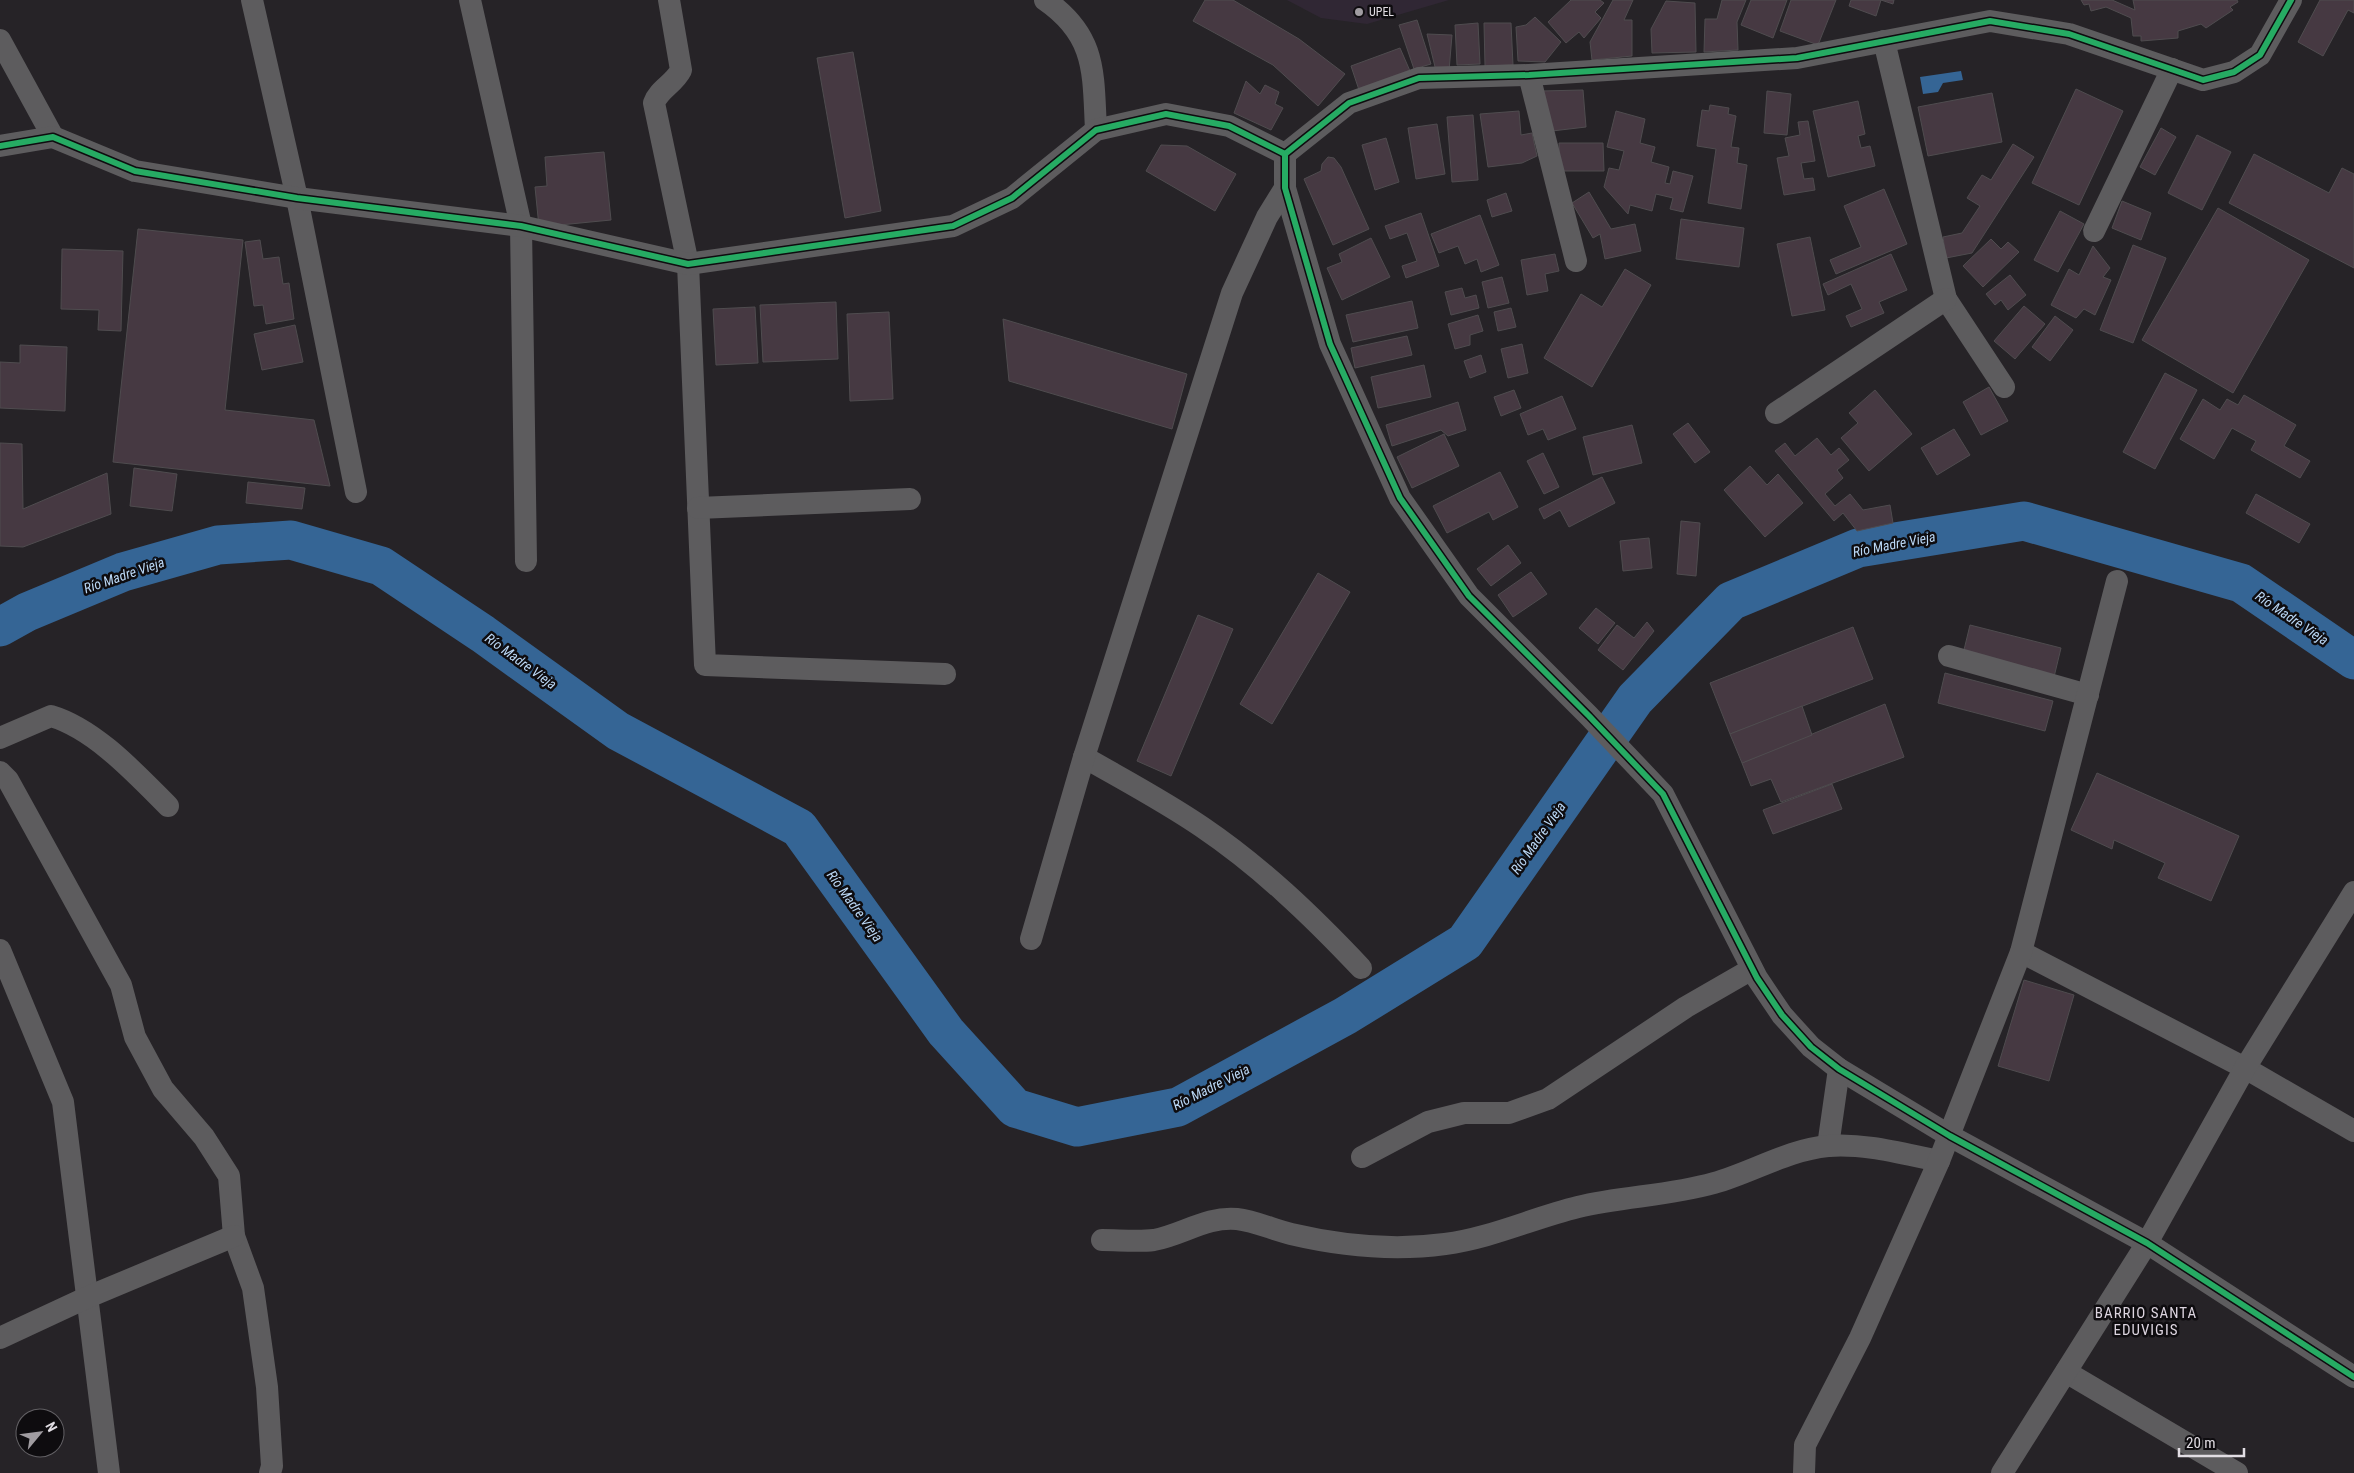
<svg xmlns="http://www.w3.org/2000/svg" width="2354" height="1473" font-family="'Roboto Condensed',sans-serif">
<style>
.built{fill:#302734}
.water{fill:#356595}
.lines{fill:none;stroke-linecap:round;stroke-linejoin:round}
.river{stroke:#356595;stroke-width:39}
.building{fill:#463942;stroke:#4f4c4f}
.minor{stroke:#5d5c5e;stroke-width:22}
.cycleway-casing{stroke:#0e0c0f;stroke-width:9}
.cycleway{stroke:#26ab63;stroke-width:6}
.poi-dot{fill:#a09ca1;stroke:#0e0c0f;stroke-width:2}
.labels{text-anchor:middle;stroke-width:5;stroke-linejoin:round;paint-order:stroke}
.poi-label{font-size:12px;fill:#e1dde3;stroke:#0e0c0f;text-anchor:start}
.water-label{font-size:14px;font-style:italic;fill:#bad7f5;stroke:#0e0c0f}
.quarter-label{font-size:15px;letter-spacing:1px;fill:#dcd4df;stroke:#0e0c0f}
</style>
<rect width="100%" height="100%" fill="#262327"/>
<!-- built -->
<path class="built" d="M 1287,0 L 1449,0 L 1367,24 L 1321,18 Z"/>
<!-- water -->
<path class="water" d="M 1961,71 L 1963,80 L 1943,83 L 1938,92 L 1923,94 L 1920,77 Z"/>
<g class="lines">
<!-- river -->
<path class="river" d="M 0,627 L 27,612 L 123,572 L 218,545 L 291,540 L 381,566 L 483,634 L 618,731 L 799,828 L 946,1032 L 1015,1108 L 1077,1127 L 1178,1107 L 1345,1016 L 1465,942 L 1635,699 L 1731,601 L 1858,548 L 2024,521 L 2241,583 L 2354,660"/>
</g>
<!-- building -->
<g class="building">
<path d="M 1205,0 L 1233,0 L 1299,39 L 1345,74 L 1318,106 L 1273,65 L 1193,21 Z"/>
<path d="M 1571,0 L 1600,0 L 1604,3 L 1595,12 L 1601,18 L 1584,38 L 1579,32 L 1566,43 L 1548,22 Z"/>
<path d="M 1613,0 L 1633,0 L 1624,20 L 1632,20 L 1632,56 L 1592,60 L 1590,42 Z"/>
<path d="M 1722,0 L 1746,0 L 1737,22 L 1738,50 L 1704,52 L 1705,19 L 1717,19 Z"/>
<path d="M 1751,0 L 1787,0 L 1773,38 L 1741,25 Z"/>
<path d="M 1791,0 L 1836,0 L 1818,45 L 1780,31 Z"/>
<path d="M 1851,0 L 1894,0 L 1893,4 L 1881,0 L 1876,16 L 1849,6 Z"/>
<path d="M 2081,0 L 2112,0 L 2135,10 L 2133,0 L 2237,0 L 2238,2 L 2230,7 L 2233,10 L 2206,28 L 2201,24 L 2178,31 L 2178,38 L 2141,41 L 2141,36 L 2133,36 L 2131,18 L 2106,7 L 2091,11 L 2089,4 L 2084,5 Z"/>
<path d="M 2320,0 L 2354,0 L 2354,13 L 2348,10 L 2323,56 L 2298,42 Z"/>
<path d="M 1666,1 L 1695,3 L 1696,52 L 1652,53 L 1651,29 Z"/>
<path d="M 1535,17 L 1561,42 L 1545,62 L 1518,61 L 1516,27 L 1526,25 Z"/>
<path d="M 1417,20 L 1431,64 L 1414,69 L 1399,25 Z"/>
<path d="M 1478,23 L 1480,64 L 1457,65 L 1455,25 Z"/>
<path d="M 1484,23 L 1511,23 L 1513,65 L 1485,66 Z"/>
<path d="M 1427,34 L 1452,35 L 1449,71 L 1436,71 Z"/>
<path d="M 1400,48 L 1410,71 L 1359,90 L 1351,66 Z"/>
<path d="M 853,52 L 881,211 L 845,218 L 817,58 Z"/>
<path d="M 1246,81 L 1260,94 L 1265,85 L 1279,92 L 1275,104 L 1283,108 L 1271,130 L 1234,113 Z"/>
<path d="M 2076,89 L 2123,111 L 2079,205 L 2032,183 Z"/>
<path d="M 1583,90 L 1586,127 L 1552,131 L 1541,91 Z"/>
<path d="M 1767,91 L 1791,94 L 1787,135 L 1764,133 Z"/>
<path d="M 1992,93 L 2002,142 L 1928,156 L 1918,107 Z"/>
<path d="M 1858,101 L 1865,134 L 1858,136 L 1861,148 L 1870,146 L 1875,166 L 1828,177 L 1813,111 Z"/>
<path d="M 1710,105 L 1729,108 L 1728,114 L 1736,116 L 1731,147 L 1739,148 L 1737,163 L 1747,165 L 1741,209 L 1708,203 L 1716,149 L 1697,146 L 1702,110 L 1709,111 Z"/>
<path d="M 1519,111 L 1521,135 L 1532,133 L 1537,156 L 1522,163 L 1488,167 L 1480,114 Z"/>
<path d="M 1616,111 L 1645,119 L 1640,143 L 1655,147 L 1651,162 L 1669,167 L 1665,183 L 1670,184 L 1673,171 L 1693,176 L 1683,212 L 1670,209 L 1673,198 L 1656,194 L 1652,211 L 1630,205 L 1628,214 L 1604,187 L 1609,168 L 1619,170 L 1624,151 L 1607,147 Z"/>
<path d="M 1473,115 L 1478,180 L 1452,182 L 1447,117 Z"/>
<path d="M 1808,121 L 1815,161 L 1801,163 L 1804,179 L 1813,178 L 1815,190 L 1784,195 L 1777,158 L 1789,156 L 1785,138 L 1800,135 L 1798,122 Z"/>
<path d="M 1437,124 L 1445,174 L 1416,179 L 1408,128 Z"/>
<path d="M 2161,128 L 2176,137 L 2155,175 L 2140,167 Z"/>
<path d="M 2197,135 L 2231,152 L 2202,210 L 2168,193 Z"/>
<path d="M 1386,138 L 1399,182 L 1375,190 L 1362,145 Z"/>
<path d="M 1559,143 L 1603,143 L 1604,171 L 1559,171 Z"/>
<path d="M 2013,144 L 2034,157 L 1972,253 L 1946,258 L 1943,237 L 1962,233 L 1980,206 L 1967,198 L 1982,175 L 1991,180 Z"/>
<path d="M 1161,145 L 1187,146 L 1236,174 L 1215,211 L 1146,171 Z"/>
<path d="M 604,152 L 611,220 L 539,227 L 535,187 L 547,186 L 545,157 Z"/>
<path d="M 2254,154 L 2329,193 L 2342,168 L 2354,174 L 2354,268 L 2229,203 Z"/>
<path d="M 1328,157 L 1334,158 L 1341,167 L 1369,229 L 1333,245 L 1304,179 L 1321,171 L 1322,164 Z"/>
<path d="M 1884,189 L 1907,244 L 1836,274 L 1830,260 L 1861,247 L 1844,206 Z"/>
<path d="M 1589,192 L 1611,229 L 1635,224 L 1641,251 L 1605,259 L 1600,234 L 1593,238 L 1572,203 Z"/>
<path d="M 1506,193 L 1512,211 L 1492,217 L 1487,200 Z"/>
<path d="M 2122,201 L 2151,213 L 2141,240 L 2112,228 Z"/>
<path d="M 2218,208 L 2309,260 L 2233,393 L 2142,340 Z"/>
<path d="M 2060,211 L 2084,224 L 2058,272 L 2034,260 Z"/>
<path d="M 1421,213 L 1439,266 L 1406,278 L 1402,266 L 1417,261 L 1407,233 L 1390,239 L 1385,226 Z"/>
<path d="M 1480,215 L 1499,265 L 1481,272 L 1477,259 L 1465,264 L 1458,246 L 1439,253 L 1431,234 Z"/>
<path d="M 1681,219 L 1744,228 L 1739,267 L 1676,259 Z"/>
<path d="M 138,229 L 243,240 L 225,410 L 314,420 L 330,486 L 113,462 Z"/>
<path d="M 1810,237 L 1825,310 L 1792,316 L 1777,244 Z"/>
<path d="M 1371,238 L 1390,277 L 1342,300 L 1327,268 L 1342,262 L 1339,254 Z"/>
<path d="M 1991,239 L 2001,249 L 2008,242 L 2019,252 L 1983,287 L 1963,266 Z"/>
<path d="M 260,240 L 263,259 L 279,257 L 283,284 L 289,283 L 294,319 L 266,324 L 263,305 L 254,306 L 245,242 Z"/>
<path d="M 2133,245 L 2166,258 L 2133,343 L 2100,330 Z"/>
<path d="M 2093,246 L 2110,268 L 2103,277 L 2111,280 L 2095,315 L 2084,309 L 2076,318 L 2051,305 L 2069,269 L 2079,275 Z"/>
<path d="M 62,249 L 123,251 L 121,331 L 98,330 L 99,310 L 61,309 Z"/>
<path d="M 1555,254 L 1559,271 L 1545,274 L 1548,291 L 1527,295 L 1521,260 Z"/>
<path d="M 1891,254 L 1907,290 L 1879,302 L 1884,313 L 1851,327 L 1846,316 L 1862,309 L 1851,284 L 1828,295 L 1823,284 Z"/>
<path d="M 1625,269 L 1651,285 L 1592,387 L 1544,358 L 1581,294 L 1602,307 Z"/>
<path d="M 2010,275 L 2026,295 L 2008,310 L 2001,300 L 1995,305 L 1986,294 Z"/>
<path d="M 1502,277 L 1509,303 L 1488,308 L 1482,282 Z"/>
<path d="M 1462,288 L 1465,298 L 1476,295 L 1479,308 L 1451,315 L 1445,292 Z"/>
<path d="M 1412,301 L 1418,328 L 1353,342 L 1346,315 Z"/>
<path d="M 836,302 L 838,359 L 763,362 L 760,305 Z"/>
<path d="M 2024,306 L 2045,324 L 2015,359 L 1994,341 Z"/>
<path d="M 755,307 L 758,363 L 716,365 L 713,309 Z"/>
<path d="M 1511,308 L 1516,327 L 1498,331 L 1494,312 Z"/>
<path d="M 889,312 L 893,399 L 850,401 L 847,314 Z"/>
<path d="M 1478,315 L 1483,331 L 1470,335 L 1470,345 L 1455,349 L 1448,324 Z"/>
<path d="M 2055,316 L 2073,330 L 2050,361 L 2032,347 Z"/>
<path d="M 1003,319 L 1187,374 L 1172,429 L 1009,381 Z"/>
<path d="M 295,325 L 303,362 L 262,370 L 254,334 Z"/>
<path d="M 1407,336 L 1412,355 L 1355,368 L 1351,348 Z"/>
<path d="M 1522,344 L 1528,373 L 1508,378 L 1501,349 Z"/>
<path d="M 20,345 L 67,347 L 65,411 L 0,408 L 0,362 L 20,363 Z"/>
<path d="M 1481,355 L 1486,372 L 1470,378 L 1464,361 Z"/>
<path d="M 1424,365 L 1431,397 L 1378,408 L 1371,377 Z"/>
<path d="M 2165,373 L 2197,390 L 2155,469 L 2123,452 Z"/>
<path d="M 1989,387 L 2008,421 L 1981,435 L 1963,402 Z"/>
<path d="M 1514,390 L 1521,408 L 1501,416 L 1494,397 Z"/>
<path d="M 1875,390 L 1912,434 L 1869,471 L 1841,438 L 1858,423 L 1849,413 Z"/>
<path d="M 2244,395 L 2296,425 L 2284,446 L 2310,461 L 2300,478 L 2251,450 L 2256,441 L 2232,428 L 2214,459 L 2180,439 L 2203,399 L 2220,410 L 2227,399 L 2238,405 Z"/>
<path d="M 1562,396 L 1576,429 L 1548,440 L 1543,429 L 1528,435 L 1520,414 Z"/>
<path d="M 1458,402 L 1466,430 L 1448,436 L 1441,430 L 1392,446 L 1386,425 Z"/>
<path d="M 1688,423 L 1710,452 L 1695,463 L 1673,434 Z"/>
<path d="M 1632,425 L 1642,463 L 1593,475 L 1583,437 Z"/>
<path d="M 1954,429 L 1970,455 L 1937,475 L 1921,448 Z"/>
<path d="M 1444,434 L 1459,466 L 1412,488 L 1397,457 Z"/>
<path d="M 1817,438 L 1831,455 L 1839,448 L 1849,460 L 1837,470 L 1843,478 L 1825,494 L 1835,506 L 1850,494 L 1863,510 L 1890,505 L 1893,523 L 1857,531 L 1843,513 L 1834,521 L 1775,451 L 1785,443 L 1795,456 Z"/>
<path d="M 0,443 L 22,444 L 23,509 L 107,473 L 111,514 L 23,547 L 0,546 Z"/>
<path d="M 1543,453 L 1559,487 L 1544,494 L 1527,461 Z"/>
<path d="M 1750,466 L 1767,485 L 1778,474 L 1803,503 L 1765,537 L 1724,490 Z"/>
<path d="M 134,468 L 177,474 L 172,511 L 130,506 Z"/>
<path d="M 1500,472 L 1518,507 L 1493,520 L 1489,512 L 1447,533 L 1433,506 Z"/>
<path d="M 1602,477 L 1615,503 L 1569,527 L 1560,510 L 1544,519 L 1539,509 Z"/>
<path d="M 248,482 L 305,488 L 302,509 L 246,503 Z"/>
<path d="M 2256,494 L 2310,524 L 2299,543 L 2246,513 Z"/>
<path d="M 1681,521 L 1700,523 L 1696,576 L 1677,574 Z"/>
<path d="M 1649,538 L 1652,568 L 1623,571 L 1620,541 Z"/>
<path d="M 1508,545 L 1521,563 L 1491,586 L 1477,569 Z"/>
<path d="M 1531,572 L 1547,594 L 1513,617 L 1498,595 Z"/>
<path d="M 1318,573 L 1350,592 L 1272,724 L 1240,704 Z"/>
<path d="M 1596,608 L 1615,623 L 1598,644 L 1579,628 Z"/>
<path d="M 1198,615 L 1233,629 L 1171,776 L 1137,761 Z"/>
<path d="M 1647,622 L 1654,631 L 1623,670 L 1598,650 L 1617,625 L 1634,638 Z"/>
<path d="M 1970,625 L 2061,648 L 2054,677 L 1963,654 Z"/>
<path d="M 1853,627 L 1873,679 L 1730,734 L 1710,683 Z"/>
<path d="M 1945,673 L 2053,701 L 2045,731 L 1938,703 Z"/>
<path d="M 1885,704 L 1904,757 L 1781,802 L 1771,779 L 1751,786 L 1742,763 Z"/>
<path d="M 1802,706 L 1812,735 L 1742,763 L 1730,734 Z"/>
<path d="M 2097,773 L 2239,836 L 2211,901 L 2158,878 L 2165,863 L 2114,840 L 2112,849 L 2071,830 Z"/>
<path d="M 1832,784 L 1842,809 L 1773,834 L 1763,810 Z"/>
<path d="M 2024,980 L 2074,995 L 2049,1081 L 1998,1066 Z"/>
</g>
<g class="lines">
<!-- minor -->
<g class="minor">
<path d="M 252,0 L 297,198 L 356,492"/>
<path d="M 470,0 L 521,226 L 526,561"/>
<path d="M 669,0 L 681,70 C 674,84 659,89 654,103 L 688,264 L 705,665 L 945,674"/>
<path d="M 1045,0 C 1097,36 1093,73 1096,130"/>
<path d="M 2291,0 L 2260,55 L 2234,72 L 2203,80 L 2069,34 L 1990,21 L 1797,58 L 1529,75 L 1419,78 L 1349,103 L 1285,154 L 1285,188 L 1330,344 L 1400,498 L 1469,596 L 1589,716 L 1663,794 L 1757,978 L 1782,1015 L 1811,1047 L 1839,1069 L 1950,1136 L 2147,1243 L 2354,1377"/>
<path d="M 0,40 L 53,137"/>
<path d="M 1884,41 L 1946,299 L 2004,387"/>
<path d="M 1529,75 L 1576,261"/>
<path d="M 0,146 L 53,137 L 135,171 L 297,198 L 521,226 L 688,264 L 953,226 L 1012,198 L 1096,130 L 1166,114 L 1229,126 L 1285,154"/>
<path d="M 2094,231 L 2172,69"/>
<path d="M 1776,413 L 1946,299"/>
<path d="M 698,508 L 910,499"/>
<path d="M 1949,656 L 2088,695"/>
<path d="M 0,738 L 51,716 C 95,729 136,774 168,806"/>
<path d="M 1084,757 C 1124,780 1164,801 1202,827 C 1261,867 1312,916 1361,968"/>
<path d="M 0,772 L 8,780 L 121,985 L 135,1037 L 163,1089 L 204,1137 L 229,1176 L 234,1236 L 253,1288 L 267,1387 L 272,1466 L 270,1473"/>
<path d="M 1031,939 L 1084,757 L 1232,293 L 1267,217 L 1285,188"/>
<path d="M 0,950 L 63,1102 L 109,1473"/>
<path d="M 2021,952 L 2245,1068 L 2354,1131"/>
<path d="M 1828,1146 L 1839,1069"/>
<path d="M 1362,1157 L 1428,1122 L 1464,1113 L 1509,1113 L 1548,1099 L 1686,1007 L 1752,969"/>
<path d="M 1102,1240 C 1119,1240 1137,1242 1154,1240 C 1182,1235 1207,1216 1237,1219 C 1255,1221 1274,1230 1291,1234 C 1342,1246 1393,1251 1445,1244 C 1491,1238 1533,1218 1578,1207 C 1623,1196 1669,1196 1714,1183 C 1753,1172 1787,1150 1828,1146 C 1865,1143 1903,1154 1939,1161"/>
<path d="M 0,1338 L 88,1297 L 234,1236"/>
<path d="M 2066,1372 L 2237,1473"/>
<path d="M 1804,1473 L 1805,1445 L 1860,1338 L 1939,1161 L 2021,952 L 2117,581"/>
<path d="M 2002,1473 L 2147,1243 L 2245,1068 L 2354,892"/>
</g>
<!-- cycleway casing -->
<g class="cycleway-casing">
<g id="cycleway">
<path d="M 2291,0 L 2260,55 L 2234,72 L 2203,80 L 2069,34 L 1990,21 L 1797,58 L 1529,75 L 1419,78 L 1349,103 L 1285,154 L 1285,188 L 1330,344 L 1400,498 L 1469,596 L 1589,716 L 1663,794 L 1757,978 L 1782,1015 L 1811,1047 L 1839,1069 L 1950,1136 L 2147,1243 L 2354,1377"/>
<path d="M 0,146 L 53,137 L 135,171 L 297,198 L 521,226 L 688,264 L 953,226 L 1012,198 L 1096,130 L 1166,114 L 1229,126 L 1285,154"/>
</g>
</g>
<!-- cycleway -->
<use href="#cycleway" class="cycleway"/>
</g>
<!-- markers -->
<circle class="poi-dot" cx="1359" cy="12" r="5"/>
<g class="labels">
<!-- poi labels -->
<g class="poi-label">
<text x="1369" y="16">UPEL</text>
</g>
<!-- water labels -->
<g class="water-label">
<text transform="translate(1894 544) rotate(-11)" y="5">Río Madre Vieja</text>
<text transform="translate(124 575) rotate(-19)" y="5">Río Madre Vieja</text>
<text transform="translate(2292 618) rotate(34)" y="5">Río Madre Vieja</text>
<text transform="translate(521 661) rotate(36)" y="5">Río Madre Vieja</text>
<text transform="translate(1538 838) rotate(-55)" y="5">Río Madre Vieja</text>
<text transform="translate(855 906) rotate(54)" y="5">Río Madre Vieja</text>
<text transform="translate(1211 1087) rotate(-27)" y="5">Río Madre Vieja</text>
</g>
<!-- quarter labels -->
<g class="quarter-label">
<text x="2146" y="1318">BARRIO SANTA<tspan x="2146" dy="17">EDUVIGIS</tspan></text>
</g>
</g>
<!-- north arrow -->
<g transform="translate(40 1433) rotate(61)"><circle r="24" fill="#0e0c0f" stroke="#626064"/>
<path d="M0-4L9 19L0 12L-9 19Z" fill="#a09ca1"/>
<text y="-8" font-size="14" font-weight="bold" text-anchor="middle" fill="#e1dde3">N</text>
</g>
<!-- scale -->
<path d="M2179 1448v8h65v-8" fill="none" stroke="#e1dde3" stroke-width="2.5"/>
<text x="2186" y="1448" font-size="15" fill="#e1dde3" stroke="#0e0c0f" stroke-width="4" paint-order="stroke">20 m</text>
</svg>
